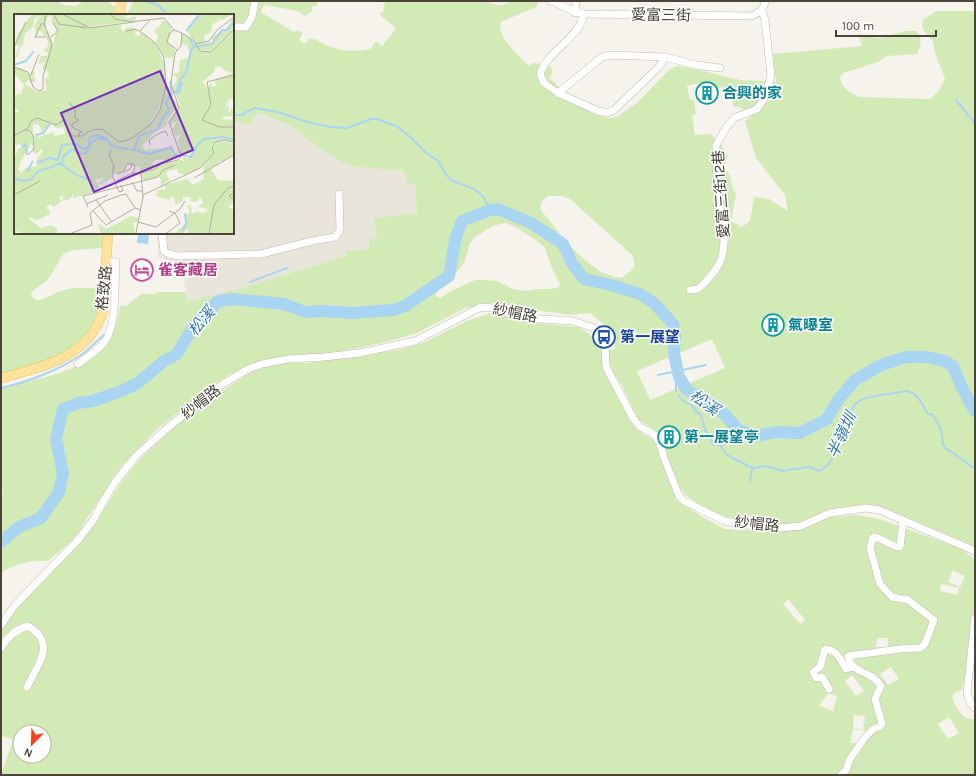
<svg xmlns="http://www.w3.org/2000/svg" width="976" height="776" font-family="Karla,'Noto Sans TC',sans-serif">
<style>
.residential{fill:#eae5da}
.green{fill:#d2eab5;fill-rule:evenodd}
.water{fill:#a9d4f2}
.lines{fill:none;stroke-linecap:round;stroke-linejoin:round}
.stream{stroke:#a9d4f2;stroke-width:2}
.river{stroke:#a9d4f2;stroke-width:12}
.minor-casing{stroke:#c2bbae;stroke-width:8}
.major-casing{stroke:#e6c16a;stroke-width:10}
.minor{stroke:#fff;stroke-width:7}
.major{stroke:#ffe39c;stroke-width:9}
.labels{text-anchor:middle;stroke-width:3;stroke-linejoin:round;paint-order:stroke}
.street-label{font-size:15px;fill:#4b4439;stroke:#fff}
.culture-label{font-size:15px;font-weight:bold;fill:#0d838f;stroke:#fff;text-anchor:start}
.hotel-label{font-size:15px;font-weight:bold;fill:#b23c85;stroke:#fff;text-anchor:start}
.transit-label{font-size:15px;font-weight:bold;fill:#164399;stroke:#fff;text-anchor:start}
.water-label{font-size:16px;font-style:italic;fill:#2e7ab2;stroke:#fff}
.inset-river{fill:none;stroke:#a9d4f2;stroke-width:2}
.inset-road{fill:none;stroke:#b2ada4;stroke-width:1}
.view{fill:#7b2cbf;fill-opacity:0.15;stroke:#7b2cbf;stroke-width:2}
.inset-edge{fill:none;stroke:#4b4439;stroke-width:2}
</style>
<rect width="100%" height="100%" fill="#f6f3ec"/>
<!-- residential -->
<path class="residential" d="M 259,113 L 292,126 L 303,136 L 341,161 L 352,166 L 368,168 L 405,171 L 415,184 L 417,213 L 375,218 L 378,238 L 369,249 L 345,251 L 346,256 L 245,287 L 188,302 L 182,265 L 158,257 L 157,233 L 233,233 L 233,120 L 246,125 L 251,123 L 255,115 Z"/>
<!-- green -->
<g class="green">
<path d="M 1,1 L 56,1 L 65,5 L 75,6 L 85,1 L 107,1 L 115,7 L 114,15 L 15,15 L 15,233 L 104,233 L 103,248 L 74,250 L 63,254 C 58,262 54,272 48,279 C 43,285 34,287 31,294 C 32,298 35,301 40,300 C 47,298 54,293 61,291 C 74,286 88,288 102,289 C 102,295 103,304 101,310 C 91,351 37,366 1,373 Z"/>
<path d="M 134,1 L 317,1 L 318,5 L 312,7 L 312,11 L 305,16 L 298,11 L 265,5 L 262,9 L 262,13 L 294,32 L 296,30 L 303,33 L 299,40 L 305,44 L 310,38 C 318,40 324,44 331,47 C 343,52 357,51 370,49 L 376,41 L 382,46 L 396,28 L 380,15 L 380,12 L 383,12 L 385,1 L 485,1 L 497,5 L 504,5 L 510,1 L 539,1 L 536,7 L 501,22 C 495,35 520,57 529,66 L 533,63 L 550,66 L 553,72 L 549,78 L 566,93 L 573,103 L 604,117 L 611,118 L 618,116 L 637,103 L 669,70 L 676,66 C 695,67 713,74 731,78 C 746,82 761,80 776,82 L 773,54 L 862,46 L 858,34 L 880,38 L 905,31 L 916,31 C 923,39 921,45 917,54 L 887,56 L 878,62 L 843,73 L 840,78 C 841,87 850,92 858,97 L 931,99 L 939,90 L 945,79 L 935,53 L 933,41 L 923,30 L 922,24 L 924,19 L 936,11 L 975,11 L 975,547 L 882,507 L 862,504 L 816,516 L 800,522 L 785,525 L 771,525 L 718,515 L 710,512 L 684,494 L 670,468 L 661,434 L 638,419 L 623,388 L 609,366 L 608,350 L 615,349 L 613,332 L 590,313 L 571,315 L 512,307 L 493,303 L 465,308 L 417,333 L 390,341 L 335,353 L 247,367 L 228,375 L 194,400 L 155,431 L 121,467 L 73,540 L 48,561 C 32,560 15,564 1,573 L 1,499 L 3,490 L 1,488 L 1,387 C 38,379 81,373 107,344 C 113,338 119,314 120,306 L 126,306 L 141,294 L 156,294 L 157,292 L 186,292 L 188,302 L 245,287 L 346,256 L 345,251 L 369,249 L 369,240 L 377,238 L 374,218 L 417,213 L 415,184 L 408,184 L 404,171 L 368,168 L 352,166 L 341,162 L 303,136 L 292,126 L 259,113 L 255,115 L 251,123 L 246,125 L 233,120 L 233,15 L 126,15 ZM 705,82 L 706,89 L 726,87 L 733,88 L 733,106 L 742,108 L 752,115 L 745,121 L 756,158 L 785,195 L 788,211 L 769,199 L 754,197 L 750,221 L 742,227 L 738,226 L 738,224 L 731,222 L 736,194 L 732,186 L 730,175 L 725,170 L 726,161 L 728,156 L 722,146 L 714,139 L 712,134 L 695,135 L 692,115 L 704,113 L 696,114 L 694,100 L 690,100 L 687,86 ZM 548,196 L 561,196 L 570,199 L 632,255 L 635,263 L 632,270 L 621,278 C 615,277 607,275 601,272 C 580,259 563,238 548,219 C 547,216 543,214 542,212 C 538,206 542,200 548,196 ZM 505,223 L 516,227 L 540,243 L 545,248 L 550,263 L 560,285 L 559,287 L 551,289 L 537,289 L 526,291 L 513,289 L 497,281 L 486,280 L 475,280 L 453,290 L 440,298 L 436,296 L 438,288 L 451,279 L 464,263 L 470,243 L 474,238 L 492,226 ZM 712,339 L 725,368 L 650,400 L 637,371 Z"/>
<path d="M 491,313 L 508,316 L 525,322 L 578,327 L 587,332 L 600,345 L 605,368 L 630,421 C 636,430 643,435 654,440 L 676,500 L 709,521 L 725,529 L 776,532 L 799,528 L 830,517 L 857,515 L 879,519 L 960,548 L 972,557 L 975,561 L 975,604 L 966,676 L 961,690 L 954,693 L 952,696 C 955,706 962,721 975,719 L 975,775 L 1,775 L 13,740 L 3,736 L 1,740 L 1,628 L 18,607 L 89,533 L 120,484 L 138,461 L 168,433 L 197,408 L 251,372 L 280,363 L 307,363 L 399,350 L 423,343 L 469,320 ZM 953,570 L 965,576 L 960,587 L 948,582 ZM 941,584 L 959,588 L 958,595 L 940,591 ZM 788,599 L 805,620 L 800,624 L 783,604 ZM 877,638 L 888,638 L 888,647 L 876,647 ZM 891,667 L 899,679 L 888,685 L 880,674 ZM 852,675 L 864,691 L 856,696 L 845,681 ZM 828,693 L 837,696 L 833,711 L 819,706 ZM 854,715 L 865,716 L 863,730 L 853,728 ZM 949,717 L 959,733 L 948,739 L 938,724 ZM 853,729 L 866,731 L 863,737 L 858,743 L 850,743 ZM 20,732 L 44,732 L 44,756 L 20,756 Z"/>
</g>
<!-- water -->
<path class="water" d="M 138,233 L 149,233 L 148,244 L 137,243 Z"/>
<g class="lines">
<!-- stream -->
<g class="stream">
<path d="M 145,1 L 158,5 L 168,15"/>
<path d="M 956,100 L 975,123"/>
<path d="M 233,115 L 241,115 L 255,108 L 277,112 L 308,122 L 330,127 L 347,128 L 371,119 L 377,119 L 398,127 L 411,138 L 425,152 L 438,161 L 445,173 L 451,180 L 474,189 L 483,196 L 490,210"/>
<path d="M 250,282 L 287,268"/>
<path d="M 658,375 L 706,365"/>
<path d="M 1,388 C 28,382 62,369 84,353 C 91,347 98,340 105,334"/>
<path d="M 676,391 L 676,383 L 679,377"/>
<path d="M 679,396 L 682,400 L 691,405 L 701,416 L 705,429 L 713,444 L 721,446 L 727,455 L 752,468 L 767,466 L 782,471 L 807,467 L 810,467 L 818,471 C 841,465 843,411 859,401 C 870,394 894,394 907,391 C 917,393 923,405 927,413 L 933,415 L 941,429 L 943,444 L 946,449 C 957,454 964,463 975,468"/>
<path d="M 1,454 L 1,457"/>
<path d="M 750,481 L 752,468"/>
</g>
<!-- river -->
<path class="river" d="M 1,542 L 19,527 L 41,518 L 59,492 L 63,473 L 56,439 L 63,409 L 78,403 L 93,401 L 119,392 L 138,383 L 164,361 L 177,354 L 193,327 L 218,301 L 232,299 L 284,304 L 305,312 L 322,311 L 352,313 L 393,310 L 405,306 L 449,276 L 456,237 L 462,221 L 490,210 L 498,209 L 531,223 L 563,244 L 572,263 L 584,279 L 611,285 L 640,294 L 654,303 L 673,324 L 675,335 L 674,353 L 679,377 L 687,390 L 719,409 L 740,431 L 755,436 L 777,432 L 800,433 L 827,419 L 838,400 L 855,380 L 881,365 L 906,357 L 927,357 L 944,361 L 953,366 L 961,386 L 975,411"/>
<!-- minor casing -->
<g class="minor-casing">
<g id="minor">
<path d="M 551,1 C 562,5 572,12 584,14 L 751,16 C 759,13 764,10 765,1"/>
<path d="M 575,13 L 576,1"/>
<path d="M 584,14 C 579,39 548,50 540,74 L 544,83 L 558,93 L 598,111 L 607,113 L 614,110 L 659,67 L 665,57"/>
<path d="M 233,27 L 246,27 L 252,17 L 255,1"/>
<path d="M 558,93 L 602,57 L 611,55 L 665,57 L 696,65 L 720,68"/>
<path d="M 162,233 L 164,251 L 169,254 L 178,256 L 261,254 L 312,241 L 335,237 L 340,230 L 339,194"/>
<path d="M 690,290 L 698,289 C 724,265 725,256 724,222 L 722,222 L 717,183 L 716,145 L 726,128 L 734,118 L 757,109 L 764,99 L 771,76 L 765,20 L 762,11"/>
<path d="M 78,364 C 86,358 95,352 102,345 C 118,329 114,284 116,262 L 106,261"/>
<path d="M 975,618 L 967,693 L 970,702 L 975,708"/>
<path d="M 1,625 L 15,605 L 79,539 L 94,519 L 104,500 L 115,482 L 136,456 L 165,430 L 223,384 L 248,369 L 262,364 L 288,359 L 324,357 L 360,353 L 415,341 L 481,307 L 492,308 L 526,318 L 573,321 L 594,328 L 605,345 L 606,367 L 633,418 L 639,426 L 655,435 L 660,444 L 664,458 L 679,496 L 684,501 L 704,511 L 725,521 L 752,526 L 780,528 L 801,526 L 830,513 L 866,508 L 879,510 L 975,551"/>
<path d="M 1,648 C 7,637 17,629 28,626 C 57,643 38,664 27,687"/>
<path d="M 829,689 L 822,677 L 816,678 L 813,672 L 820,667 L 825,649 C 836,649 841,660 846,669 L 852,667"/>
<path d="M 841,775 L 846,770 L 850,759 L 863,740 L 873,729 L 879,727 L 882,724 L 875,699 L 881,686 C 878,683 876,679 872,677 C 861,670 851,670 848,656 L 900,649 L 920,648 L 925,644 L 934,620 L 908,600 L 892,597 L 880,584 L 870,548 L 873,537 C 883,537 890,548 900,547 L 903,521"/>
</g>
</g>
<!-- major casing -->
<g class="major-casing">
<g id="major">
<path d="M 120,15 L 121,1"/>
<path d="M 1,378 C 42,367 90,357 103,311 L 108,233"/>
</g>
</g>
<!-- minor -->
<use href="#minor" class="minor"/>
<!-- major -->
<use href="#major" class="major"/>
</g>
<!-- icons -->
<defs>
<g id="building-ring" transform="scale(1.15)"><circle r="9.5" fill="#fff" stroke="#0f9aa8" stroke-width="1.5"/><path d="M-4-6H4V6H1V3H-1V6H-4ZM-2.5-4.3h1.7v1.8h-1.7ZM.8-4.3h1.7v1.8H.8ZM-2.5-1h1.7V.8h-1.7ZM.8-1h1.7V.8H.8Z" fill="#0f9aa8"/></g>
<g id="hotel-ring" transform="scale(1.15)"><circle r="9.5" fill="#fff" stroke="#d1479c" stroke-width="1.5"/><path d="M-6-4.5h1.5V1H6V5H4.5V3h-9V5H-6ZM-4 0a1.8 1.8 0 1 1 3.6 0ZM.5 0V-2.5h3Q6-2.5 6 0Z" fill="#d1479c"/></g>
<g id="bus-ring" transform="scale(1.15)"><circle r="9.5" fill="#fff" stroke="#1a4fb4" stroke-width="1.5"/><path d="M-5-6H5V4H4V6H2V4H-2V6H-4V4H-5ZM-3.5-4V0h7V-4ZM-3.5 1.2v1.5H-2V1.2ZM2 1.2v1.5H3.5V1.2Z" fill="#1a4fb4"/></g>
</defs>
<g fill-rule="evenodd">
<use href="#building-ring" x="707" y="93"/>
<use href="#hotel-ring" x="142" y="270"/>
<use href="#building-ring" x="773" y="325"/>
<use href="#bus-ring" x="604" y="337"/>
<use href="#building-ring" x="669" y="437"/>
</g>
<g class="labels">
<!-- street labels -->
<g class="street-label">
<text transform="translate(661 15) rotate(1)" y="5">愛富三街</text>
<text transform="translate(721 194) rotate(-94)" y="5">愛富三街12巷</text>
<text transform="translate(104 288) rotate(-84)" y="5">格致路</text>
<text transform="translate(515 313) rotate(11)" y="5">紗帽路</text>
<text transform="translate(201 402) rotate(-38)" y="5">紗帽路</text>
<text transform="translate(757 524) rotate(6)" y="5">紗帽路</text>
</g>
<!-- culture labels -->
<g class="culture-label">
<text x="722" y="98">合興的家</text>
<text x="788" y="330">氣曝室</text>
<text x="684" y="442">第一展望亭</text>
</g>
<!-- hotel labels -->
<g class="hotel-label">
<text x="158" y="275">雀客藏居</text>
</g>
<!-- transit labels -->
<g class="transit-label">
<text x="620" y="342">第一展望</text>
</g>
<!-- water labels -->
<g class="water-label">
<text transform="translate(201 321) rotate(-50)" y="6">松溪</text>
<text transform="translate(705 402) rotate(35)" y="6">松溪</text>
<text transform="translate(841 435) rotate(-65)" y="6">半嶺圳</text>
</g>
</g>
<!-- overview -->
<g transform="translate(14 14)">
<rect width="220" height="220" fill="#f6f3ec"/>
<path d="M 17,1 L 49,1 L 52,4 L 50,1 L 115,1 L 110,2 L 113,5 L 121,2 L 122,5 L 119,7 L 68,14 L 107,11 L 107,16 L 110,18 L 112,14 L 118,13 L 124,17 L 120,19 L 125,22 L 127,19 L 140,27 L 150,49 L 152,72 L 145,95 L 135,111 L 145,99 L 148,84 L 156,70 L 160,79 L 158,86 L 162,87 L 160,81 L 165,92 L 155,103 L 152,112 L 142,117 L 128,132 L 131,136 L 157,133 L 158,140 L 162,141 L 164,134 L 164,144 L 147,149 L 152,146 L 141,146 L 138,150 L 141,154 L 126,159 L 126,153 L 112,150 L 108,158 L 97,161 L 99,163 L 86,171 L 84,170 L 91,163 L 81,166 L 85,173 L 77,179 L 59,184 L 59,180 L 56,185 L 49,187 L 48,181 L 45,183 L 48,187 L 40,193 L 36,190 L 32,194 L 37,198 L 35,201 L 23,206 L 16,203 L 15,205 L 27,214 L 37,211 L 42,214 L 44,217 L 40,219 L 9,219 L 4,217 L 0,219 L 0,143 L 5,134 L 9,134 L 5,130 L 0,132 L 0,99 L 6,97 L 0,94 L 0,81 L 7,80 L 10,71 L 0,59 L 0,53 L 7,54 L 16,61 L 17,57 L 21,58 L 19,63 L 22,66 L 18,69 L 14,66 L 11,70 L 23,78 L 33,76 L 31,65 L 35,62 L 34,58 L 28,55 L 31,48 L 24,50 L 27,42 L 34,42 L 35,39 L 29,37 L 34,32 L 34,27 L 27,17 L 24,17 L 24,21 L 19,24 L 22,20 L 20,12 L 26,2 L 20,5 L 19,13 L 11,19 L 9,31 L 3,39 L 6,39 L 0,46 L 5,32 L 2,31 L 0,40 L 3,21 ZM 39,1 L 37,6 L 43,16 L 39,30 L 34,17 L 30,16 L 32,14 L 33,4 ZM 37,109 L 42,114 L 50,113 L 51,120 L 40,122 L 40,118 L 31,121 L 31,117 L 30,121 L 25,124 L 24,121 L 27,120 L 19,120 L 19,110 L 25,111 L 29,119 L 29,116 ZM 14,116 L 16,116 L 19,121 L 23,121 L 19,123 L 18,131 L 22,132 L 18,135 L 19,138 L 22,140 L 28,135 L 29,137 L 22,147 L 23,152 L 15,154 L 14,152 L 7,159 L 4,155 L 8,145 L 18,128 L 18,122 ZM 187,1 L 217,1 L 208,6 L 205,4 L 205,7 L 199,10 L 197,18 L 190,22 L 191,29 L 198,28 L 198,23 L 212,15 L 220,3 L 220,14 L 196,37 L 186,36 L 174,19 L 175,12 ZM 148,6 L 154,8 L 158,17 L 153,28 L 161,36 L 159,44 L 150,43 L 142,28 L 144,22 L 140,16 L 147,11 ZM 220,15 L 220,92 L 219,85 L 215,85 L 211,94 L 214,91 L 215,99 L 218,93 L 220,103 L 212,102 L 207,105 L 220,106 L 220,128 L 210,126 L 199,129 L 197,133 L 207,127 L 220,130 L 220,140 L 208,148 L 205,146 L 205,150 L 196,154 L 204,166 L 220,167 L 220,190 L 214,192 L 220,197 L 220,219 L 174,219 L 174,215 L 168,219 L 161,219 L 172,209 L 171,200 L 175,200 L 174,191 L 177,192 L 178,200 L 182,198 L 191,199 L 194,195 L 184,193 L 189,188 L 186,183 L 184,187 L 177,188 L 176,183 L 169,183 L 169,187 L 161,191 L 161,184 L 157,182 L 155,186 L 142,182 L 143,176 L 151,176 L 151,171 L 173,165 L 179,171 L 190,165 L 189,152 L 199,139 L 187,153 L 174,160 L 165,160 L 163,155 L 154,157 L 152,160 L 156,166 L 147,172 L 146,162 L 129,167 L 127,160 L 146,151 L 167,146 L 171,148 L 168,142 L 174,145 L 178,141 L 173,138 L 167,140 L 164,133 L 166,129 L 163,129 L 167,119 L 162,123 L 158,115 L 163,107 L 156,111 L 155,109 L 166,91 L 159,73 L 163,65 L 159,59 L 165,59 L 166,46 L 174,44 L 176,40 L 173,31 L 168,30 L 168,20 L 177,25 L 186,37 L 196,38 ZM 201,52 L 208,53 L 211,57 L 220,59 L 201,65 L 201,70 L 204,71 L 199,73 L 197,69 L 193,74 L 190,69 L 187,69 L 201,57 ZM 117,202 L 124,204 L 123,208 L 119,209 L 121,219 L 87,219 L 84,210 L 92,215 Z" fill="#d2eab5" fill-rule="evenodd"/>
<path class="inset-river" d="M 172,17 L 185,1M 176,25 L 180,33 L 198,30 L 208,16 L 213,16 L 220,8M 0,51 L 12,47 L 20,37M 159,78 L 163,78 L 167,64 L 172,59 L 177,36 L 180,33M 162,80 L 166,77 L 168,68M 22,121 L 29,119 L 36,110M 8,134 L 12,130 L 13,141M 120,136 L 136,140 L 157,133 L 161,141 L 165,142M 168,141 L 177,143 L 184,130 L 190,125 L 209,123 L 220,126M 23,149 L 35,144 L 44,146 L 48,131 L 61,130 L 70,135 L 75,132 L 76,123 L 84,121 L 93,125M 47,150 L 64,162M 13,158 L 19,147M 65,162 L 78,167M 0,164 L 9,167 L 18,165 L 23,158 L 48,149 L 49,143 L 58,135 L 67,140 L 72,139 L 77,129 L 84,124 L 93,126 L 100,133 L 120,136 L 125,122 L 144,115 L 149,103 L 155,97 L 152,89 L 158,78 L 156,67M 168,217 L 172,210 L 171,199"/>
<path class="inset-road" d="M 40,1 L 45,10 L 73,14M 50,1 L 76,14 L 120,8M 97,1 L 101,5 L 117,8 L 150,4 L 160,16 L 168,19 L 167,32 L 161,39 L 157,69 L 165,94 L 155,108 L 167,142 L 164,146 L 147,150 L 141,155 L 127,159 L 129,183 L 122,219M 31,12 L 28,9 L 21,23 L 31,23M 126,17 L 135,7M 168,19 L 179,26 L 186,37 L 197,38 L 220,15M 37,23 L 44,17 L 39,9M 153,28 L 155,20 L 160,16M 153,28 L 163,36M 181,30 L 195,27 L 203,16 L 220,3M 0,33 L 12,8M 0,53 L 14,58 L 19,73 L 25,77 L 29,75 L 29,62 L 38,31 L 30,9 L 32,1M 17,61 L 25,40M 220,61 L 193,68 L 197,91 L 188,106 L 205,113 L 220,113M 55,89 L 61,94 L 61,104 L 65,106 L 58,110 L 58,113 L 68,118 L 65,119 L 65,122M 11,116 L 16,117 L 19,122 L 20,135 L 14,141M 0,122 L 14,114 L 17,107 L 23,104 L 42,111 L 50,106 L 57,122 L 68,122 L 78,116 L 88,115 L 105,128 L 117,125 L 137,110 L 146,96 L 152,72 L 150,44 L 142,30 L 134,23 L 122,15 L 112,17M 136,131 L 135,126 L 142,121 L 151,117 L 154,122M 97,136 L 95,141 L 100,152 L 98,161 L 105,178 L 109,177 L 107,171M 109,158 L 113,150 L 119,150 L 121,152 L 119,159M 103,160 L 115,156 L 119,150M 180,164 L 220,141M 102,167 L 119,159 L 127,160M 118,168 L 123,177 L 129,177M 220,179 L 215,182 L 220,186M 0,181 L 26,167M 129,181 L 186,154 L 200,139 L 198,135 L 200,129 L 208,126 L 220,128M 82,186 L 97,207M 72,190 L 94,181M 74,193 L 69,182 L 144,163 L 149,156 L 161,151M 79,197 L 92,211 L 121,194M 124,208 L 142,213 L 166,195 L 171,187M 58,219 L 78,211 L 76,199 L 91,187 L 107,181 L 112,180 L 121,194 L 127,196M 153,219 L 166,209 L 161,199 L 155,197M 195,219 L 200,191 L 214,174 L 220,172"/>
<path class="view" d="M 146,57 L 179,136 L 80,178 L 47,99 Z"/>
<rect width="220" height="220" class="inset-edge"/>
</g>
<!-- border -->
<rect width="976" height="776" fill="none" stroke="#4b4439" stroke-width="4"/>
<!-- north arrow -->
<g transform="translate(32 744) rotate(203)"><circle r="19" fill="#ffffff" stroke="#b7b4b0"/>
<path d="M0-3L7 15L0 10L-7 15Z" fill="#fc3f1d"/>
<text y="-6" font-size="11" font-weight="bold" text-anchor="middle" fill="#4b4439">N</text>
</g>
<!-- scale -->
<path d="M836 30v6h100v-6" fill="none" stroke="#4b4439" stroke-width="2"/>
<text x="842" y="30" font-size="12" fill="#4b4439" stroke="#ffffff" stroke-width="3" paint-order="stroke">100 m</text>
</svg>
